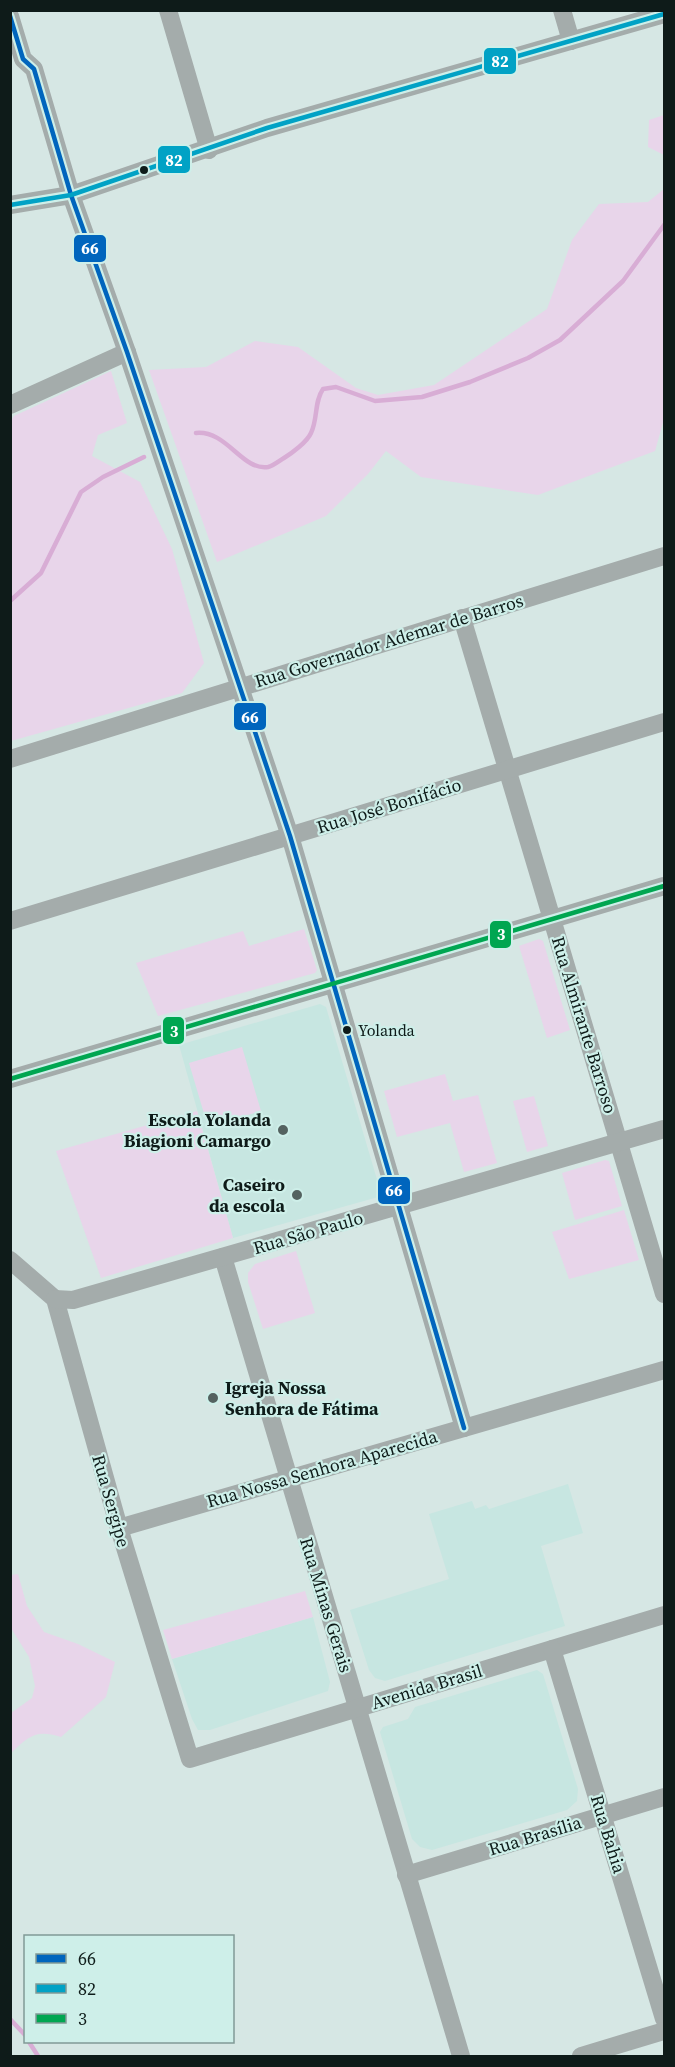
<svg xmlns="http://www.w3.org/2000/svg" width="675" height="2067" font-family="'Source Serif 4',serif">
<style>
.built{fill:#c7e6e1}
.green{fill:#e8d5ea}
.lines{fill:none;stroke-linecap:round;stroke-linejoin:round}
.stream{stroke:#d8add5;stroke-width:4.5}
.minor{stroke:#a4acab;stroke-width:18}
.bus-1-casing{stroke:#ceefe9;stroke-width:9}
.bus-2-casing{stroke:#ceefe9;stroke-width:9}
.bus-3-casing{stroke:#ceefe9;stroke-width:9}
.bus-1{stroke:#0065bd;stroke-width:4.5}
.bus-2{stroke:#01a2c5;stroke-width:4.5}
.bus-3{stroke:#00a651;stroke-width:4.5}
.bus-dot{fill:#0e1b19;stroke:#ceefe9;stroke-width:2}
.poi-dot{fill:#546260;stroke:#ceefe9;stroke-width:2}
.labels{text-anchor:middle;stroke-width:4.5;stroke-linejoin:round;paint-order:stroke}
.bus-label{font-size:16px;fill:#0e1b19;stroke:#ceefe9;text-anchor:start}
.street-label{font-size:18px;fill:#0e1b19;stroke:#ceefe9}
.poi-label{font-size:18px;font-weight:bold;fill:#0e1b19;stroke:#ceefe9;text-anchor:end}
.line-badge{stroke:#ceefe9;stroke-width:2}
.badge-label{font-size:16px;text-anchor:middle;font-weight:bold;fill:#fff}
</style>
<rect width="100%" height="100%" fill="#d6e7e4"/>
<!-- built -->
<g class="built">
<path d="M 320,1004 L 326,1007 L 381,1193 L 378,1197 L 233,1238 L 179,1045 Z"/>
<path d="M 568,1484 L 583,1533 L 541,1546 L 565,1626 L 385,1681 L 375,1678 L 369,1670 L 350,1610 L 449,1579 L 429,1514 L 472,1501 L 475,1509 L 486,1505 L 489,1509 Z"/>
<path d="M 313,1617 L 330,1682 L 328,1691 L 210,1730 L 198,1730 L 192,1719 L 172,1659 Z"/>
<path d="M 537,1670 L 543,1674 L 578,1789 L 577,1801 L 567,1810 L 432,1850 L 420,1847 L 412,1839 L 380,1732 L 383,1727 L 408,1719 L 415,1707 Z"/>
</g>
<!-- green -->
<g class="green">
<path d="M 664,115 L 664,155 L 648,147 L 649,120 Z"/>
<path d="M 664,189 L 664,419 L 655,451 L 538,495 L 421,477 L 386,451 L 368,474 L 326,516 L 217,562 L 149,370 L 206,367 L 255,341 L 298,347 L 356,388 L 378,395 L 434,385 L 547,309 L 572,240 L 599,204 L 648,202 Z"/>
<path d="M 111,371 L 127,423 L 98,435 L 92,456 L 140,482 L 172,549 L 204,663 L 182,693 L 11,741 L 11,421 L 14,416 Z"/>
<path d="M 304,929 L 317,970 L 315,973 L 158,1016 L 136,963 L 243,931 L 249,946 Z"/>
<path d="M 539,939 L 543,941 L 570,1030 L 547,1038 L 519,946 Z"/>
<path d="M 242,1047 L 261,1111 L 208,1127 L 189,1063 Z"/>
<path d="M 445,1074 L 453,1101 L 478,1095 L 497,1163 L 464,1172 L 450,1123 L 397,1137 L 384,1091 Z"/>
<path d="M 534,1096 L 548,1146 L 527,1152 L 513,1101 Z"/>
<path d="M 197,1111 L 233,1238 L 101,1278 L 56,1151 Z"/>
<path d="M 605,1160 L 609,1161 L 622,1206 L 575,1220 L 562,1173 Z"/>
<path d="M 624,1210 L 639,1260 L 569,1279 L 552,1232 Z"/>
<path d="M 296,1251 L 315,1313 L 263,1329 L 248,1282 L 248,1273 L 255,1264 Z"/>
<path d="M 18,1574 L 27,1606 L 44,1632 L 78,1644 L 115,1662 L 106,1697 L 61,1737 C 36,1729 29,1736 11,1753 L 11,1713 L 32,1698 L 35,1686 L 29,1657 L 11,1628 L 11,1575 Z"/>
<path d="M 305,1591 L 313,1617 L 172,1659 L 163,1630 Z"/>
</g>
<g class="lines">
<!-- stream -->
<g class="stream">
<path d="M 196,433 C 227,430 242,471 268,467 C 273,466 279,461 284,458 C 292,453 307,442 311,433 C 318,419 314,402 323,389 L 336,387 L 375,401 L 422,397 L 470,382 L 528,358 L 560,340 L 623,281 L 664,225"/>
<path d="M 10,601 L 41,573 L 81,492 L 103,477 L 144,457"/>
<path d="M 10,2019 L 26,2036"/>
<path d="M 29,2042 L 38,2056"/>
</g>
<!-- minor -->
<g class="minor">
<path d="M 168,10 L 209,150"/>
<path d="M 562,10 L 571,41"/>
<path d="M 10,16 L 23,59 L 34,69 L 71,195 L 127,352 L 290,836 L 464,1428"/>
<path d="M 10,205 L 71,195 L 267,128 L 664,14"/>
<path d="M 10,405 L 127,352"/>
<path d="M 462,618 L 664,1294"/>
<path d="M 10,759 L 664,556"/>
<path d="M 10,921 L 664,722"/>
<path d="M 10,1079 L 664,886"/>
<path d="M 223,1257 L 461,2056"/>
<path d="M 10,1260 L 55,1299 L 119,1528 L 190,1759 L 664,1615"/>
<path d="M 55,1299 L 73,1300 L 664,1129"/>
<path d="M 119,1528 L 664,1370"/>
<path d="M 552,1649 L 664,2019"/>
<path d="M 406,1875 L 664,1797"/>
<path d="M 581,2056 L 664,2031"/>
</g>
<!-- bus-1 casing -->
<g class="bus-1-casing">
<path id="bus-1" d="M 10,16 L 23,59 L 34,69 L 71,195 L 127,352 L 290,836 L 464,1428"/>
</g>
<!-- bus-2 casing -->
<g class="bus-2-casing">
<path id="bus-2" d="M 10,205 L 71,195 L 267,128 L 664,14"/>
</g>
<!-- bus-3 casing -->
<g class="bus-3-casing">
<path id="bus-3" d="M 10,1079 L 664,886"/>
</g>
<!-- bus-1 -->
<use href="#bus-1" class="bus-1"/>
<!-- bus-2 -->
<use href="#bus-2" class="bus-2"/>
<!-- bus-3 -->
<use href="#bus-3" class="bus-3"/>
</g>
<!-- markers -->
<g class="bus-dot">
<circle cx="144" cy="170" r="5"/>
<circle cx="347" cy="1030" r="5"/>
</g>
<g class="poi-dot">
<circle cx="283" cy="1130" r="6"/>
<circle cx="297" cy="1195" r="6"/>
<circle cx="213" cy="1398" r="6"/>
</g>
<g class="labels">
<!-- bus labels -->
<g class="bus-label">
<text x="358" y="1036">Yolanda</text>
</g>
<!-- street labels -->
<g class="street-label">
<text transform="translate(389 641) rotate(-17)" y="6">Rua Governador Ademar de Barros</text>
<text transform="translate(389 806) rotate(-17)" y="6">Rua José Bonifácio</text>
<text transform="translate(584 1025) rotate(73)" y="6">Rua Almirante Barroso</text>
<text transform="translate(308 1233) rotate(-16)" y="6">Rua São Paulo</text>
<text transform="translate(322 1469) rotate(-16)" y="6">Rua Nossa Senhora Aparecida</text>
<text transform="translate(111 1501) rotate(74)" y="6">Rua Sergipe</text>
<text transform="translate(326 1605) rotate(73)" y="6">Rua Minas Gerais</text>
<text transform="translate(427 1687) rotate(-17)" y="6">Avenida Brasil</text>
<text transform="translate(608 1834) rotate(73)" y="6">Rua Bahia</text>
<text transform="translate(535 1836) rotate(-17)" y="6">Rua Brasília</text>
</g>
<!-- poi labels -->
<g class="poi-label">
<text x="271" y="1126">Escola Yolanda<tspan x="271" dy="21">Biagioni Camargo</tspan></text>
<text x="285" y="1191">Caseiro<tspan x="285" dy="21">da escola</tspan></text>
<text x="225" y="1394" text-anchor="start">Igreja Nossa<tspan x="225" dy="21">Senhora de Fátima</tspan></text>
</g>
</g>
<g class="line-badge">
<rect x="483" y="47" width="34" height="28" rx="6" fill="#01a2c5"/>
<rect x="157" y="145" width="34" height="29" rx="6" fill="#01a2c5"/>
<rect x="73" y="234" width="34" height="29" rx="6" fill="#0065bd"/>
<rect x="233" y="702" width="34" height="29" rx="6" fill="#0065bd"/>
<rect x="489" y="920" width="23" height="29" rx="6" fill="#00a651"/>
<rect x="162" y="1016" width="23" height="29" rx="6" fill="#00a651"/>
<rect x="377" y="1176" width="34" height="29" rx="6" fill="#0065bd"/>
</g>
<g class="badge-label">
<text x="500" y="67">82</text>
<text x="174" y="166">82</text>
<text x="90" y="254">66</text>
<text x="250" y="723">66</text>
<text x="501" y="940">3</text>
<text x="174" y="1037">3</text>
<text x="394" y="1196">66</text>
</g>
<!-- border -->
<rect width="675" height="2067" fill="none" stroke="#0e1b19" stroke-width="24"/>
<!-- legend -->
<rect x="24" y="1935" width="210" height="108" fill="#ceefe9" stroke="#819a96" stroke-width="1.5"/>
<rect x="36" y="1954" width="30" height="9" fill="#0065bd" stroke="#819a96" stroke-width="1.5"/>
<text x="78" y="1965" font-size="18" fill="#0e1b19">66</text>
<rect x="36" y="1984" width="30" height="9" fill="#01a2c5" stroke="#819a96" stroke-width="1.5"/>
<text x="78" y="1995" font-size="18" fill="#0e1b19">82</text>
<rect x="36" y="2014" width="30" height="9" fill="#00a651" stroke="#819a96" stroke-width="1.5"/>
<text x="78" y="2025" font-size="18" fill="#0e1b19">3</text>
</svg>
